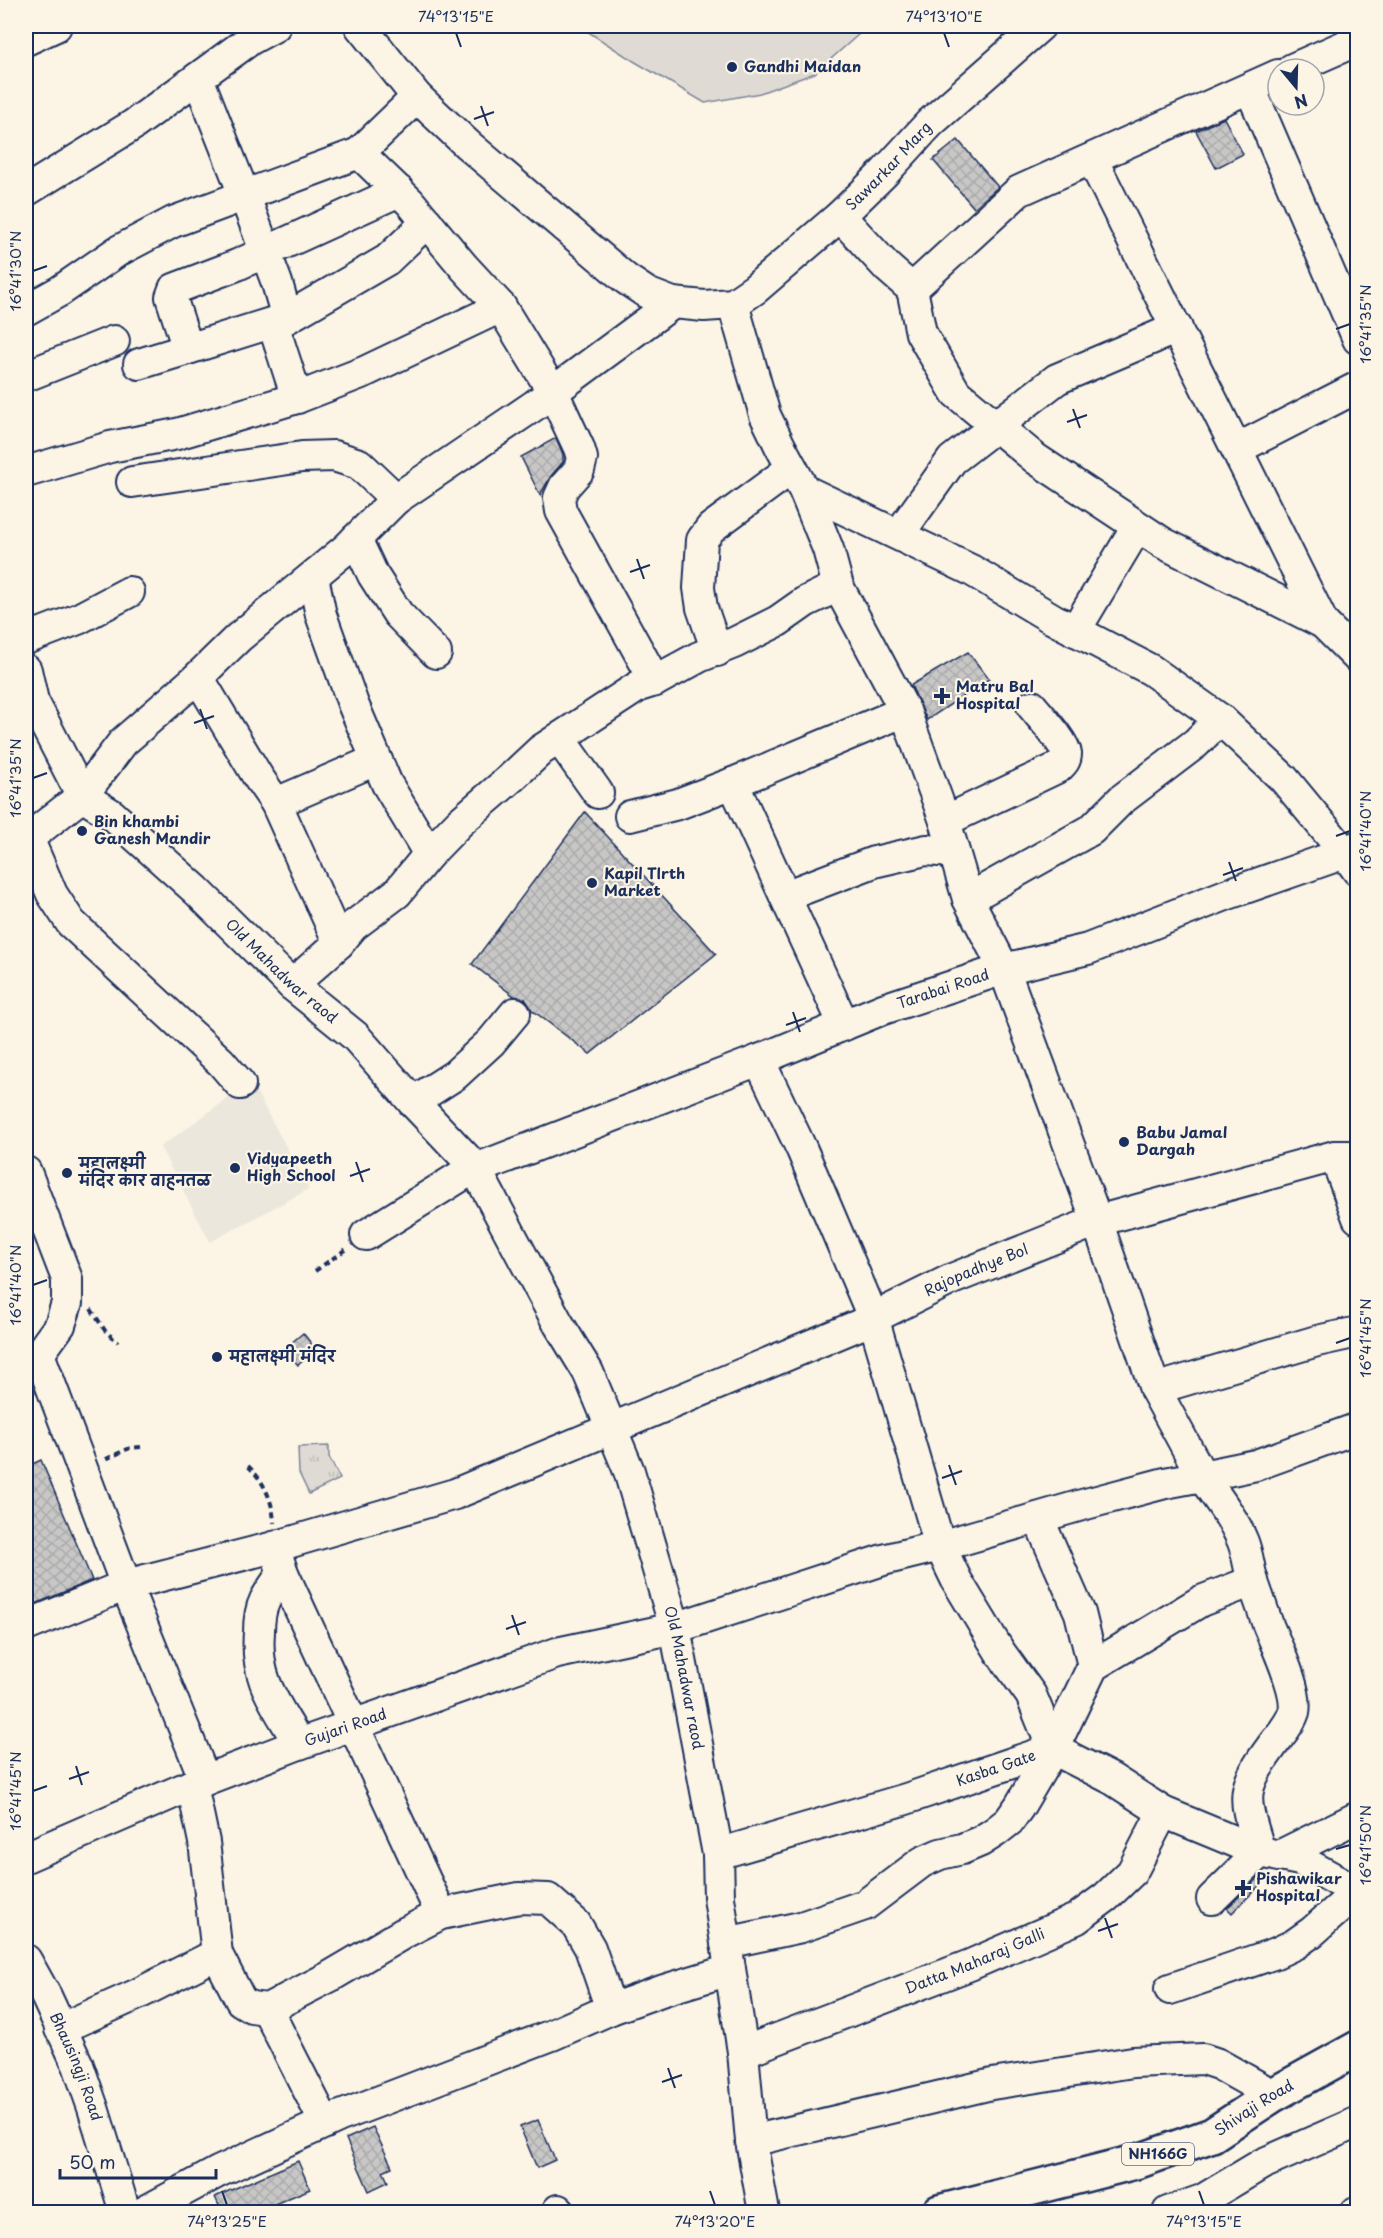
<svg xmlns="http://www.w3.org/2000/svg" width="1383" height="2238" font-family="'Playpen Sans','Playpen Sans Deva',sans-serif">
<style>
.built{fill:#ece7dc}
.grass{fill:#dfdbd4;stroke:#7d8599;stroke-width:1.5}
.park{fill:url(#park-tufts);stroke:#7d8599;stroke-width:1.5}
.building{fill:url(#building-cross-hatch);stroke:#1b2f5e;stroke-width:1.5}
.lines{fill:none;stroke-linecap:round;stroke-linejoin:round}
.minor-casing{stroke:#1b2f5e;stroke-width:34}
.highway-casing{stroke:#1b2f5e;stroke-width:38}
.path{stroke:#1b2f5e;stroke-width:4;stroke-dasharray:6 4.5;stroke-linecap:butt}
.minor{stroke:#fcf5e5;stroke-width:30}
.highway{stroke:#fcf5e5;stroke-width:33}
.ticks{fill:none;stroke:#1b2f5e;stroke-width:2}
.poi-dot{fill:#1b2f5e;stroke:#fcf5e5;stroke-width:2}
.labels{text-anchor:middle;stroke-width:4.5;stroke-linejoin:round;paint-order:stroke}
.shield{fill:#fcf5e5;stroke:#5e6a86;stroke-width:1.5}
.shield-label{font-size:14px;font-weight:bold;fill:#1b2f5e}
.poi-label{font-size:15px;font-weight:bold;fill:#1b2f5e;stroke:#fcf5e5;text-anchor:start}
.street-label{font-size:15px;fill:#1b2f5e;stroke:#fcf5e5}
.neatline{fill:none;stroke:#1b2f5e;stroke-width:2}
.ticks-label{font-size:15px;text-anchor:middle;fill:#1b2f5e}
</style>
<defs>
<pattern id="park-tufts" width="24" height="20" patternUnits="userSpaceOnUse" patternTransform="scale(1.5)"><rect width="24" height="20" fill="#dfdbd4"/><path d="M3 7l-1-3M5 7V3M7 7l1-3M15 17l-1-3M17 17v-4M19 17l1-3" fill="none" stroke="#bfbcb8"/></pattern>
<pattern id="building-cross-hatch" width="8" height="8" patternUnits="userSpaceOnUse" patternTransform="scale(1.5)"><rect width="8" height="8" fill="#c8c7c6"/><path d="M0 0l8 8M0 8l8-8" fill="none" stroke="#ababac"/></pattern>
</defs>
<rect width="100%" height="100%" fill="#fcf5e5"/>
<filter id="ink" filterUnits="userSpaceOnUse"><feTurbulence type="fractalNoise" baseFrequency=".0167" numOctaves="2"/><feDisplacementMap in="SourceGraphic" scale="12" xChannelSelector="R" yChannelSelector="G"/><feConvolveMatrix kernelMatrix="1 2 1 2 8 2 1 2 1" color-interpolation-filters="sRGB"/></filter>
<g filter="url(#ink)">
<!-- built -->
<path class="built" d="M 251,1082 L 309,1189 L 210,1242 L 160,1147 Z"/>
<!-- grass -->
<path class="grass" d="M 579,26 L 868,26 L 815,73 L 760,93 L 705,103 L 632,60 Z"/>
<!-- park -->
<path class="park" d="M 329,1446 L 329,1457 L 340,1479 L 309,1494 L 299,1473 L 298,1447 Z"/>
<!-- building -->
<g class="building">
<path d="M 1224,118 L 1243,154 L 1216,168 L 1196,131 Z"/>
<path d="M 958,140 L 998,187 L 974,208 L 933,160 Z"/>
<path d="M 556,438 L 563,454 L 563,462 L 551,476 L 540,495 L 521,457 Z"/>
<path d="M 968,652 L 989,679 L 927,720 L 911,685 Z"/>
<path d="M 585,812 L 716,954 L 590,1054 L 532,1010 L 525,999 L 514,996 L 472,964 Z"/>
<path d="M 303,1333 L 316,1350 L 298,1365 L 284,1349 Z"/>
<path d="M 41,1460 L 92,1580 L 26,1608 L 26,1467 Z"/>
<path d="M 1261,1876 L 1265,1880 L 1232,1913 L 1227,1908 Z"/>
<path d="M 538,2120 L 555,2160 L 537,2168 L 520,2127 Z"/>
<path d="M 373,2127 L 392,2167 L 383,2171 L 388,2182 L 369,2191 L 346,2139 Z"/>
<path d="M 298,2161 L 310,2189 L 256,2212 L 222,2212 L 215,2197 Z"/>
</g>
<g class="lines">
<!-- minor casing -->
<g class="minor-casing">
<g id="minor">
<path id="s1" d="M 360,26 L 417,97 L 467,144 L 626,279 L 647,293 L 673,303 L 704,306 L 733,304 L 755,289 L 840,216 L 885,172 L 930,123 L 1040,26"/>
<path d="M 26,40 L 56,26"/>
<path d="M 1292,69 L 1358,40"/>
<path d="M 198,78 L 245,197 L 277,283 L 287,318"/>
<path d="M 1250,88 L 1358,339"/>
<path d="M 359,153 L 417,97"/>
<path d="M 1092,159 L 1323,623 L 1358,658"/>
<path d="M 26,191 L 133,125 L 251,39 L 275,26"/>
<path d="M 399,191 L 237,265 L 174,289 L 171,297 L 188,349 L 287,318 L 387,260 L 427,222"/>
<path d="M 840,216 L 888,268 L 912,289 L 1019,191 L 1278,75"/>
<path d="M 912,289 L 921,333 L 956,393 L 1036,459 L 1163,543 L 1323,623"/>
<path d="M 26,310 L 60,291 L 118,251 L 173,222 L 359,153 L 410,202 L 464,267 L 501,307 L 553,392 L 579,448 L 582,458 L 579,470 L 564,487 L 559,498 L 561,511 L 655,681"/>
<path d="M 273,324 L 297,398"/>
<path d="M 139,364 L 188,349"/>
<path d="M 26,376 L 114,341"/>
<path d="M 1237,449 L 1358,387"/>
<path d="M 26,472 L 110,447 L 177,434 L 297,398 L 364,372 L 501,307"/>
<path d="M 132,482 L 302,457 L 334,456 L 359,464 L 396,499"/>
<path d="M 804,490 L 971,570 L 1053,619 L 1151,670 L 1220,719 L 1284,779 L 1345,853 L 1358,871"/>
<path d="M 899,534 L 952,460 L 1057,379 L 1177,328"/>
<path d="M 356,539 L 373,575 L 398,614 L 436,653"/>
<path d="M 313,577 L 321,615 L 353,704 L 387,784 L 429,854"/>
<path d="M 1075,631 L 1137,527"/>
<path d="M 26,639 L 78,619 L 129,592"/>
<path d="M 717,651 L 702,608 L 699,588 L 702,540 L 711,528 L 792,468"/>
<path d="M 26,670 L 33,701 L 82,796"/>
<path d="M 198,677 L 258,777 L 276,803 L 376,760"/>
<path d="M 559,738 L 598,793"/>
<path id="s2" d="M 82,796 L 111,814 L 196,890 L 292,985 L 355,1036 L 413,1102 L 468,1160"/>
<path d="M 276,803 L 339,943"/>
<path d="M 630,816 L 678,804 L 733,783"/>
<path d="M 945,821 L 1059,767 C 1063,763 1066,760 1066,754 C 1065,743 1040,716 1032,706"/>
<path d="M 28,838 L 52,894 L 71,923 L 221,1062 L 240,1084"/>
<path d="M 26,840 L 82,796 L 123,742 L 198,677 L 238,638 L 347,548 L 396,499 L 535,405 L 673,303"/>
<path d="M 785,896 L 874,862 L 926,850 L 953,852"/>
<path d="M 968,899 L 1091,830 L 1121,800 L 1196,743 L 1220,719"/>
<path d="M 292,985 L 339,943 L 353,926 L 397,893 L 429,854 L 460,822 L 511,778 L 541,750 L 639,686 L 655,681 L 699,657 L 734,643 L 778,621 L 805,602 L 838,586"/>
<path d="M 844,1025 L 733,783 L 905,711"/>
<path d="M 759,1060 L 802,1150 L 873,1317 L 940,1546 L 957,1581 L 1000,1652 L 1031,1695 L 1053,1749"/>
<path d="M 413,1102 L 455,1075 L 491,1042 L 515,1013"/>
<path d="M 1335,1156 L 1358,1218"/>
<path id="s3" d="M 486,1165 L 759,1060 L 883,1009 L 1004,969 L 1088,949 L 1228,894 L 1345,853 L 1358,846"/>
<path d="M 26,1172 L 67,1279 L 67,1303 L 60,1325 L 39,1354 L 26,1361"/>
<path id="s4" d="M 481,1179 L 558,1323 L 588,1372 L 629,1471 L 675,1628 L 718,1854 L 719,1898 L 743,2052 L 751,2141 L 764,2212"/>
<path d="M 366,1235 L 464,1174"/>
<path d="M 39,1354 L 126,1585 L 205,1780"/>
<path d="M 1155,1389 L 1317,1341 L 1358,1332"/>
<path d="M 1038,1518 L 1080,1613 L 1093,1666"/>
<path d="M 274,1547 L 283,1573 L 441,1914"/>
<path d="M 283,1573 C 277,1581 270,1591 265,1600 C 260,1610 259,1621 259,1632 C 255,1682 276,1703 299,1744"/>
<path id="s5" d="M 26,1626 L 126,1585 L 274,1547 L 455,1494 L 859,1325 L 952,1279 L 1097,1221 L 1335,1156 L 1358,1156"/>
<path d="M 192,1785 L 204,1842 L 217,1954"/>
<path id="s6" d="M 718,1854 L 906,1799 L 1053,1749 L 1112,1779 L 1163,1812 L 1260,1852 L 1300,1860 L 1340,1882 L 1358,1895"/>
<path d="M 1279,1856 L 1358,1817"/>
<path id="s7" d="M 26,1857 L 192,1785 L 299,1744 L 557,1653 L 675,1628 L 883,1560 L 940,1546 L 1082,1505 L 1165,1483 L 1202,1476 L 1155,1389 L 1097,1221 L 1004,969 L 968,899 L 945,821 L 905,711 L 838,586 L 828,549 L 804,490 L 780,446 L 765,415 L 733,304"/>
<path d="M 1212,1899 L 1260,1852 C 1245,1800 1237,1793 1272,1746 C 1279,1736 1290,1725 1294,1712 C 1299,1692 1276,1645 1268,1625 C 1263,1611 1258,1596 1253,1582 C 1249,1569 1248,1555 1243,1542 C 1234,1519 1216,1496 1202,1476 L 1256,1465 L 1358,1428"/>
<path d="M 726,1943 L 801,1927 L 865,1905 L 922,1862 L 940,1854 L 962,1849 L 981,1841 L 995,1832 L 1009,1821 L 1019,1807 L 1053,1749 L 1093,1666 L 1201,1601 L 1253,1581"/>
<path id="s8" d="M 26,1960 L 46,1996 L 78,2065 L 93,2108 L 125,2212"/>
<path d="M 1170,1989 L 1276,1953 L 1295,1944 L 1312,1932 L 1355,1894"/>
<path d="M 267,2009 L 325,2123"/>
<path d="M 60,2029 L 138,1994 L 217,1954 L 241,2001 L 251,2007 L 267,2009 L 331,1976 L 404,1933 L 441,1914 L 519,1898 L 548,1899 L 576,1924 L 590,1948 L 611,2009"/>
<path id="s9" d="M 743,2052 L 970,1965 L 1076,1919 L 1106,1897 L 1132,1872 L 1163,1812"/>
<path d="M 751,2141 L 992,2084 L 1133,2062 L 1203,2059 L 1218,2064 L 1273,2095"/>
<path d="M 558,2210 L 560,2212"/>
<path d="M 144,2212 L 218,2172 L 338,2117 L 552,2035 L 611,2009 L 664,1990 L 730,1970"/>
<path d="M 1168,2212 L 1202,2200 L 1262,2164 L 1358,2122"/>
<path d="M 1356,2212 L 1358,2212"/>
</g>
</g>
<!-- highway casing -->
<g class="highway-casing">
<g id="highway">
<path id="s10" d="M 939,2212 L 1139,2161 L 1212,2135 L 1273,2095 L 1358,2048"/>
</g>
</g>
<!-- path -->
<g class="path">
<path d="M 315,1271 L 346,1249"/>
<path d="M 91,1309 L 106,1332 L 118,1342"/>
<path d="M 106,1459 L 130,1448 L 141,1447"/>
<path d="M 248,1466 C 264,1481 273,1501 274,1523"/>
</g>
<!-- minor -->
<use href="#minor" class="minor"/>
<!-- highway -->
<use href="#highway" class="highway"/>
</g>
</g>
<!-- ticks -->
<path class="ticks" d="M 456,33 L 461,47M 944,33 L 949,47M 481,106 L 488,126M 474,119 L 494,112M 33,271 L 47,266M 1336,329 L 1350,324M 1073,409 L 1080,428M 1067,422 L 1087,415M 637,559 L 644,579M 630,572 L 650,565M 200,709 L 207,729M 194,723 L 214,716M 33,778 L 47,773M 1336,836 L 1350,831M 1229,862 L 1236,881M 1223,875 L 1243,868M 793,1012 L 800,1032M 786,1025 L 806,1018M 356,1162 L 363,1182M 350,1176 L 370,1169M 33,1285 L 47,1280M 1336,1343 L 1350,1338M 949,1465 L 956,1485M 942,1478 L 962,1471M 512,1615 L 519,1635M 506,1629 L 526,1622M 76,1766 L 82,1785M 69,1779 L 89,1772M 33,1791 L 47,1786M 1336,1849 L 1350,1845M 1105,1918 L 1112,1938M 1098,1931 L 1118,1924M 668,2068 L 675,2088M 662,2082 L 682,2075M 222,2191 L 227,2205M 710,2191 L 715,2205M 1199,2191 L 1204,2205"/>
<!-- markers -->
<g class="poi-dot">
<circle cx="732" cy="67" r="6"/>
<path d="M939 687h6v6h6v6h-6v6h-6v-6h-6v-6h6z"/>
<circle cx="82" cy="831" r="6"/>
<circle cx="592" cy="883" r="6"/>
<circle cx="1124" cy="1142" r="6"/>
<circle cx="235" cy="1168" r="6"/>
<circle cx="67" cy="1173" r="6"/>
<circle cx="217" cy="1357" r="6"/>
<path d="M1240 1879h6v6h6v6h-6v6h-6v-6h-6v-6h6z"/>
</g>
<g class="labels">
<!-- shield labels -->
<rect class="shield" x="1122" y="2143" width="72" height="22" rx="4.5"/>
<g class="shield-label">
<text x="1158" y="2159">NH166G</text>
</g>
<!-- poi labels -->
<g class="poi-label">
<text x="744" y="72">Gandhi Maidan</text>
<text x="956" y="692">Matru Bal<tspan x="956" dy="17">Hospital</tspan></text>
<text x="94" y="827">Bin khambi<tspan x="94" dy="17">Ganesh Mandir</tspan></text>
<text x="604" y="879">Kapil TIrth<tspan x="604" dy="17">Market</tspan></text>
<text x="1136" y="1138">Babu Jamal<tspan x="1136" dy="17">Dargah</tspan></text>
<text x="247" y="1164">Vidyapeeth<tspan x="247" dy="17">High School</tspan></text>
<text x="79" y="1169">महालक्ष्मी<tspan x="79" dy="17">मंदिर कार वाहनतळ</tspan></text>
<text x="229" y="1362">महालक्ष्मी मंदिर</text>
<text x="1256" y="1884">Pishawikar<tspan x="1256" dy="17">Hospital</tspan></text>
</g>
<!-- street labels -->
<g class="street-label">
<text dy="5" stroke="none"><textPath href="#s1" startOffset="690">Sawarkar Marg</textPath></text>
<text dy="5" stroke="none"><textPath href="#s2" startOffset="266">Old Mahadwar raod</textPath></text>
<text dy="5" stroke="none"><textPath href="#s3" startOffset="490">Tarabai Road</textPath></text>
<text dy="5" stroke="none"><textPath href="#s5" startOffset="1017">Rajopadhye Bol</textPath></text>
<text dy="5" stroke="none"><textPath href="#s4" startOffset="542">Old Mahadwar raod</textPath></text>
<text dy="5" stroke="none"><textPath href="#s7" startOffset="345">Gujari Road</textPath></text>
<text dy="5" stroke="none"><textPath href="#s6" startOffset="291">Kasba Gate</textPath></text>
<text dy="5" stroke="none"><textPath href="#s9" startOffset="249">Datta Maharaj Galli</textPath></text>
<text dy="5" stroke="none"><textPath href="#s8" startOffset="118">Bhausingji Road</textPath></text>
<text dy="5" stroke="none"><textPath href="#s10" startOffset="334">Shivaji Road</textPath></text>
</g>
</g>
<!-- margin -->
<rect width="1383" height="2238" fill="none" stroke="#fcf5e5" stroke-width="66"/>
<!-- north arrow -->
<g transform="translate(1296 87) rotate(161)"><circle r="28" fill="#fcf5e5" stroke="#a2a6af" stroke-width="1.5"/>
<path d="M0-4.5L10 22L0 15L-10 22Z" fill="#1b2f5e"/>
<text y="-9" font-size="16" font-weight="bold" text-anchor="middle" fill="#1b2f5e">N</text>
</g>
<!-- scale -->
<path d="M60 2169v9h156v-9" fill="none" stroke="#1b2f5e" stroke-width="3"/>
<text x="69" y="2169" font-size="18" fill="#1b2f5e" stroke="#fcf5e5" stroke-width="4.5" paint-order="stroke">50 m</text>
<rect x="33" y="33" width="1317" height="2172" class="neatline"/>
<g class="ticks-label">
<text x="456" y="22">74°13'15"E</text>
<text x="944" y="22">74°13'10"E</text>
<text transform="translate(16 271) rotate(-90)" y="5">16°41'30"N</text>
<text transform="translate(1366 324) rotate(-90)" y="5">16°41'35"N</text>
<text transform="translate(16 778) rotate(-90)" y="5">16°41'35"N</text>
<text transform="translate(1366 831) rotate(-90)" y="5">16°41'40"N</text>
<text transform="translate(16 1285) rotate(-90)" y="5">16°41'40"N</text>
<text transform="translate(1366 1338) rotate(-90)" y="5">16°41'45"N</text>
<text transform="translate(16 1791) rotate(-90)" y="5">16°41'45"N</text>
<text transform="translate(1366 1845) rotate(-90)" y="5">16°41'50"N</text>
<text x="227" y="2227">74°13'25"E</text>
<text x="715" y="2227">74°13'20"E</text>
<text x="1204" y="2227">74°13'15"E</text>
</g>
</svg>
